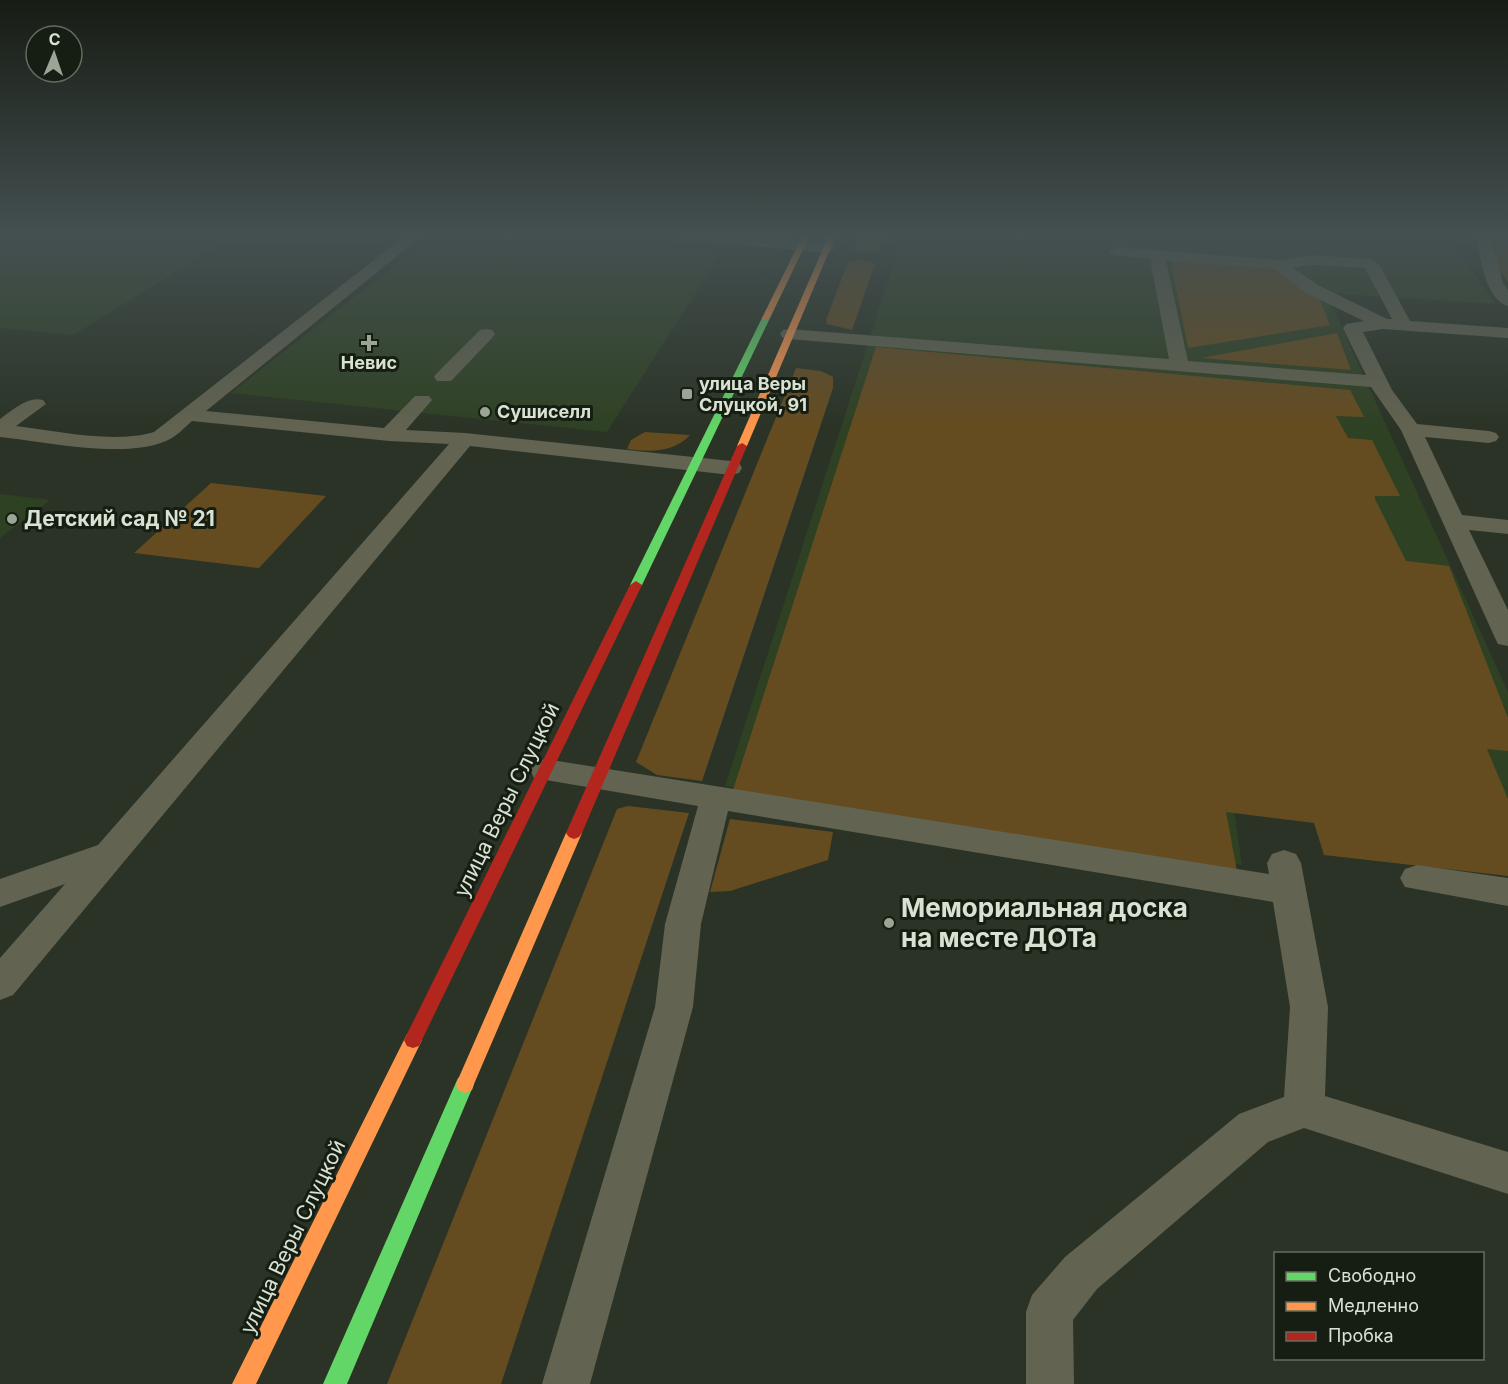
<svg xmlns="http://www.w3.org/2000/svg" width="1508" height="1384" font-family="Inter,sans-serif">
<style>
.built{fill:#2f4123}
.green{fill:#654c20}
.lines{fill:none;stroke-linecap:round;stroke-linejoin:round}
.lane{fill:#626350;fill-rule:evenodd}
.fast{fill:#63d668;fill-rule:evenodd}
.slow{fill:#ff974d;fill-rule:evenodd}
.jam{fill:#b3261e;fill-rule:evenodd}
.poi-dot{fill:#9ba595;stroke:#161d12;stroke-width:2}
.labels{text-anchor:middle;stroke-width:6;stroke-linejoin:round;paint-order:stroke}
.far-poi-label{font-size:18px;font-weight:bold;fill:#d8e2d2;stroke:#161d12;text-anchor:start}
.poi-label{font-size:21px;font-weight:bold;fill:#d8e2d2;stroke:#161d12;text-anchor:start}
.street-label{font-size:21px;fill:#d8e2d2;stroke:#161d12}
.near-poi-label{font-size:26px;font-weight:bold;fill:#d8e2d2;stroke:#161d12;text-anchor:start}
</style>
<rect width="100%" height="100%" fill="#2a3325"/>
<!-- built -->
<g class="built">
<path d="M 0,235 L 136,235 L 224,242 L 73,335 L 0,328 Z"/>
<path d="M 434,235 L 547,235 L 722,251 L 607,432 L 231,393 Z"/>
<path d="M 903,235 L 1448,235 L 1495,304 L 1326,293 L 1508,692 L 1508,850 L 1234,810 L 1242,865 L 725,786 Z"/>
<path d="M 0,494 L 50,500 L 0,538 Z"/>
</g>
<!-- green -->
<g class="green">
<path d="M 859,235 L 884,236 L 878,252 L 854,250 Z"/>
<path d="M 1494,235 L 1508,235 L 1508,282 L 1497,266 Z"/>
<path d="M 1170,259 L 1275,267 L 1319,297 L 1330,325 L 1188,348 Z"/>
<path d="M 856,260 L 870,261 L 875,264 L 852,330 L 827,324 L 826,320 L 848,262 Z"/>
<path d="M 1337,333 L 1351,370 L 1201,358 Z"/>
<path d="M 876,347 L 1350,390 L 1364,417 L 1336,416 L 1348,438 L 1372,440 L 1400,496 L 1375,496 L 1375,499 L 1406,561 L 1449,566 L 1508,718 L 1508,751 L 1487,749 L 1508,799 L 1508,876 L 1324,855 L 1314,823 L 1226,812 L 1237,871 L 732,793 Z"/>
<path d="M 796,368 L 821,371 L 833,377 L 833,388 L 702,781 L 657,775 L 636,762 Z"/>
<path d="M 645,432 L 690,435 C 673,453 649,452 627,449 L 631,440 Z"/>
<path d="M 211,483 L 326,496 L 259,568 L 134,553 Z"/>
<path d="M 628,806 L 689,813 L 501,1384 L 387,1384 L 617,809 Z"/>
<path d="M 730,819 L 833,832 L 828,860 L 730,891 L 710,892 Z"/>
</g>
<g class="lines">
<!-- lane -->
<g class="lane">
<path d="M 406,235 L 423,235 L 206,411 L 384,428 L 415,396 L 429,396 L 432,400 L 406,430 L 465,433 L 731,461 L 739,463 L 742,468 L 739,473 L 731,475 L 470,446 L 13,995 L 0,1000 L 0,958 L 65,884 L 0,907 L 0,879 L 98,845 L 449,444 L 389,441 L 192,421 C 184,428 176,437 166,441 C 125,459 46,442 0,437 L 0,419 C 13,410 27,396 43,400 L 46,404 L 16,426 C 58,431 114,444 154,432 Z"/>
<path d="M 681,235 L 740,235 L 828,243 L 836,248 L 828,253 L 688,240 Z"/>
<path d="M 1476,235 L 1491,235 L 1503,283 L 1508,290 L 1508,306 C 1485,300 1480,255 1476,235 Z"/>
<path d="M 1117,247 L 1279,260 L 1311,255 L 1371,259 L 1379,264 L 1410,321 L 1508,328 L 1508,338 L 1383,329 L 1363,332 L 1392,390 L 1417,424 L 1489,431 L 1496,433 L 1499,437 L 1496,441 L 1489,443 L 1425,437 L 1462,515 L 1508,520 L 1508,534 L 1469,530 L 1508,610 L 1508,646 L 1498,644 L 1495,638 L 1401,430 L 1371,387 L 789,339 L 783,338 L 780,334 L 783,330 L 789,329 L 1169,359 L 1150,259 L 1112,255 L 1109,252 ZM 1166,261 L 1275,269 L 1306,293 L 1364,321 L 1346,324 L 1343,328 L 1366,375 L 1188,361 ZM 1311,265 L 1365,268 L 1392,319 L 1387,319 L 1318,285 L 1293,268 Z"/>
<path d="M 486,329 L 492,330 L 495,334 L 492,338 L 451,381 L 437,381 L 434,377 L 437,373 L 480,330 Z"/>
<path d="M 545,759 L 1269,874 L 1267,863 L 1272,854 L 1284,850 L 1296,854 L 1301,863 L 1328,1007 L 1325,1096 L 1508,1152 L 1508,1194 L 1304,1128 L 1268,1142 L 1097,1289 L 1073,1320 L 1074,1384 L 1026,1384 L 1026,1312 L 1032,1295 L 1065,1257 L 1239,1114 L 1284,1097 L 1290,1007 L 1273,902 L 728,811 L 701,924 L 693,1007 L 590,1384 L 542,1384 L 655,1007 L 665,924 L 698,806 L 534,778 L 530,770 L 534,762 Z"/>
<path d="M 1417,865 L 1508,878 L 1508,906 L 1405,887 L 1400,878 L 1405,869 Z"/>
</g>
<!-- fast -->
<g class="fast">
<path d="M 763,316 L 770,318 L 642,585 L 636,589 L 632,588 L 630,585 Z"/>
<path d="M 465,1075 L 472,1078 L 474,1084 L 347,1384 L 323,1384 L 458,1078 Z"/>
</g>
<!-- slow -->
<g class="slow">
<path d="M 803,235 L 810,235 L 770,318 L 763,320 L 762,318 Z"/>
<path d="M 829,235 L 836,235 L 747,446 L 742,449 L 738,448 L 737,446 Z"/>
<path d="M 574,827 L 579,829 L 582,833 L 474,1084 L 472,1090 L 465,1093 L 458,1090 L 456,1084 L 566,833 L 569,829 Z"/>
<path d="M 413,1032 L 419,1034 L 422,1040 L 256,1384 L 232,1384 L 407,1034 Z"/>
</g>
<!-- jam -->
<g class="jam">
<path d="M 742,443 L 747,446 L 582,833 L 579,837 L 574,839 L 569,837 L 566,833 L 737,446 Z"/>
<path d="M 636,581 L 642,585 L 419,1046 L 413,1048 L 407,1046 L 404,1040 L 407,1034 L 630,585 Z"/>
</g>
</g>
<!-- sky -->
<linearGradient id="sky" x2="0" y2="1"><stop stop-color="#171c14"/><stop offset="0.55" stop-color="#445051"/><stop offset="1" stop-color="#445051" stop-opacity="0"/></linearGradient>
<rect width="1508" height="429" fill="url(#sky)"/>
<!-- markers -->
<g class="poi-dot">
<path d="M366 334h6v6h6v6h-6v6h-6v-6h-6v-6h6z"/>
<rect x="681" y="388" width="12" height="12" rx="3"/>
<circle cx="485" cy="412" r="6"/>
<circle cx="12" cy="519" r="6"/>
<circle cx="889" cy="923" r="6"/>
</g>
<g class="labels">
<!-- far-poi labels -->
<g class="far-poi-label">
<text x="369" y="369" text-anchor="middle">Невис</text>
<text x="699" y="390">улица Веры<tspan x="699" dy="21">Слуцкой, 91</tspan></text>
<text x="497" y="418">Сушиселл</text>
</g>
<!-- poi labels -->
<g class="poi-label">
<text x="24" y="526">Детский сад № 21</text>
</g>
<!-- street labels -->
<g class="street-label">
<text transform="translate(507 800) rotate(-64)" y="7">улица Веры Слуцкой</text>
<text transform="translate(293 1237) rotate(-64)" y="7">улица Веры Слуцкой</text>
</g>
<!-- near-poi labels -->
<g class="near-poi-label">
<text x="901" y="917">Мемориальная доска<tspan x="901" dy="30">на месте ДОТа</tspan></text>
</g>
</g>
<!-- legend -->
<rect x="1274" y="1252" width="210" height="108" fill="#161d12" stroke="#646c5f" stroke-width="1.5"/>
<rect x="1286" y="1272" width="30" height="9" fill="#63d668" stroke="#646c5f" stroke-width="1.5"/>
<text x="1328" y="1282" font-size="18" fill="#d8e2d2">Свободно</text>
<rect x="1286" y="1302" width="30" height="9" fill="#ff974d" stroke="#646c5f" stroke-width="1.5"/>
<text x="1328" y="1312" font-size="18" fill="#d8e2d2">Медленно</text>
<rect x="1286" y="1332" width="30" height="9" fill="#b3261e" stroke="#646c5f" stroke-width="1.5"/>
<text x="1328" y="1342" font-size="18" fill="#d8e2d2">Пробка</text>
<!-- north arrow -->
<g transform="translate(54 54) rotate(2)"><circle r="28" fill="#161d12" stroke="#646c5f" stroke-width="1.5"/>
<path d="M0-4.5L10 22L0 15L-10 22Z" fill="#9ba595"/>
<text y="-9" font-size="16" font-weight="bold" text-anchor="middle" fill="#d8e2d2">С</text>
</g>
</svg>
